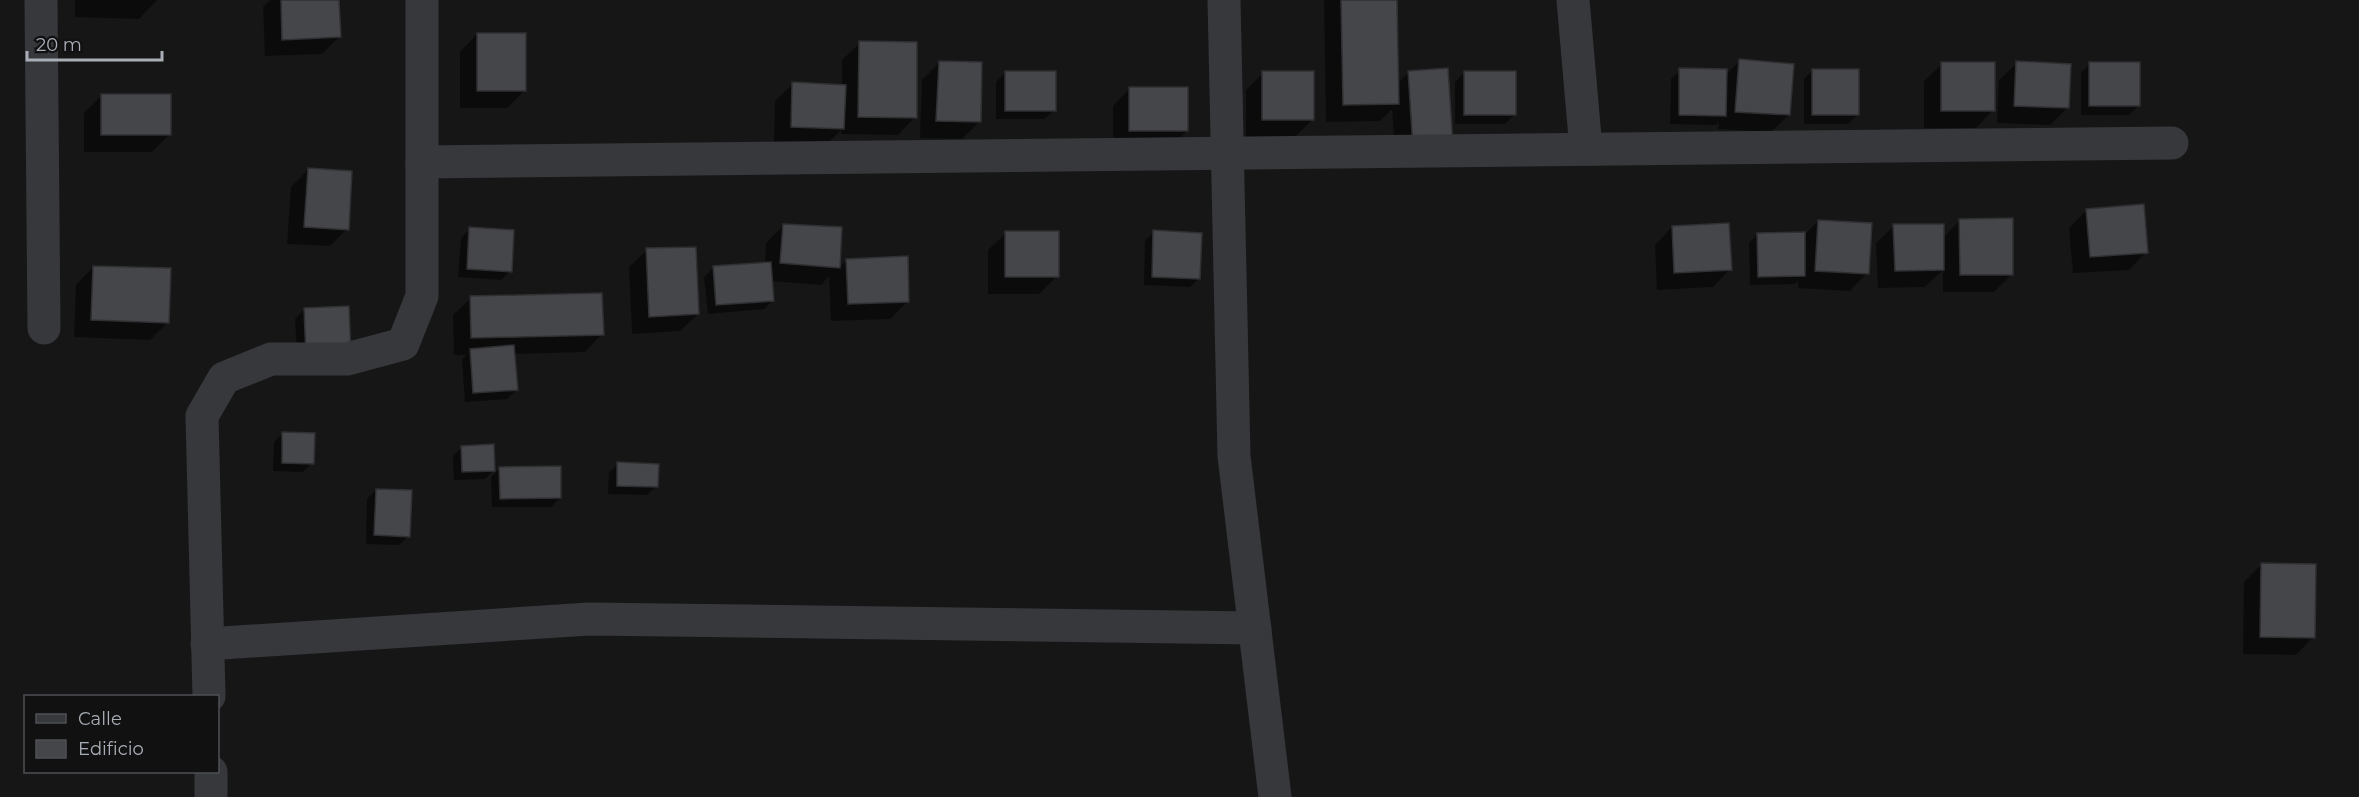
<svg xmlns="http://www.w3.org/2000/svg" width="2359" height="797" font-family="Montserrat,sans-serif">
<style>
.shadow{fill:#0007}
.building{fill:#45464a;stroke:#303033;stroke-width:1.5}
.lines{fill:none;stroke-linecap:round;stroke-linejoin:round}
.street{stroke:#37383c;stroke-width:33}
</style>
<rect width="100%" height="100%" fill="#161617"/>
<!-- shadow -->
<g class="shadow">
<path d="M 75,0 L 157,0 L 139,19 L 75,17 Z"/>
<path d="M 270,0 L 338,0 L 340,36 L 322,54 L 265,56 L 263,7 Z"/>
<path d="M 1324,0 L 1396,0 L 1397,84 L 1408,73 L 1452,144 L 1396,164 L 1392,109 L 1380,121 L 1326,122 Z"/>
<path d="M 477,34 L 524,91 L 507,108 L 460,108 L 460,52 Z"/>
<path d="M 860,43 L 915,117 L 898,135 L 841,134 L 841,130 L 825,146 L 774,144 L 775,101 L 793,84 L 842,86 L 842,60 Z"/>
<path d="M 1740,61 L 1789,115 L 1771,132 L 1718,129 L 1719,121 L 1716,125 L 1670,124 L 1671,79 L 1680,70 L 1725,75 Z"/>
<path d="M 939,63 L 979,122 L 962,139 L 920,138 L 922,80 Z"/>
<path d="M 2017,63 L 2068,107 L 2050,125 L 1997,123 L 1999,80 Z"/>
<path d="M 1942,64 L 1993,110 L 1976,128 L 1924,128 L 1924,81 Z"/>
<path d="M 2090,64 L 2138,106 L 2129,115 L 2081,115 L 2081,73 Z"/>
<path d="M 1813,70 L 1857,115 L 1848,124 L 1804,124 L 1804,79 Z"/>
<path d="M 1005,73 L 1054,110 L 1045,119 L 996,119 L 996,82 Z"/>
<path d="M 1263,73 L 1313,119 L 1295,137 L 1246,137 L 1246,90 Z"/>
<path d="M 1464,73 L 1514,115 L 1505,124 L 1455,124 L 1455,82 Z"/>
<path d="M 1130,88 L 1187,131 L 1169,148 L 1113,148 L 1113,106 Z"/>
<path d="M 102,95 L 170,134 L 152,152 L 84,152 L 84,113 Z"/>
<path d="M 308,170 L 347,229 L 330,246 L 287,244 L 291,187 Z"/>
<path d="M 2087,210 L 2146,252 L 2129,270 L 2073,273 L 2069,228 Z"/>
<path d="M 1960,220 L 2012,274 L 1994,292 L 1943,292 L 1943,270 L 1925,287 L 1878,288 L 1876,243 L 1894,226 L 1943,238 Z"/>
<path d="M 1818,221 L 1867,273 L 1850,291 L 1798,288 L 1798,281 L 1795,284 L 1750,285 L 1749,243 L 1758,234 L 1803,236 Z"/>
<path d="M 784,225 L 841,229 L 838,269 L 847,260 L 908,301 L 890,319 L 831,321 L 829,276 L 821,285 L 771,281 L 773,300 L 764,309 L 708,314 L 704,277 L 713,268 L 765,264 L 766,243 Z"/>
<path d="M 1672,227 L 1730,269 L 1713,287 L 1657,290 L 1655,245 Z"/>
<path d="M 470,229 L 510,271 L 501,280 L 458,277 L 461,238 Z"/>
<path d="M 1154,232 L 1199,278 L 1190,287 L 1144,285 L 1145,241 Z"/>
<path d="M 1006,233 L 1057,276 L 1039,294 L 988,294 L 988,250 Z"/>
<path d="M 647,250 L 698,314 L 680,331 L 632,334 L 629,267 Z"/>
<path d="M 93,267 L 168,322 L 150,340 L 74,337 L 76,285 Z"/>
<path d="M 471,298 L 602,334 L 585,352 L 513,354 L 516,390 L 507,399 L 465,402 L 462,359 L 466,355 L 454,355 L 453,315 Z"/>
<path d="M 304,310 L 341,363 L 298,366 L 295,319 Z"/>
<path d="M 283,433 L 312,463 L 303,472 L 273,471 L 274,442 Z"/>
<path d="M 462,447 L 494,470 L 485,479 L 454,480 L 453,456 Z"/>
<path d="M 618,464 L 656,486 L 647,495 L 608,494 L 609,473 Z"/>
<path d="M 500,468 L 560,498 L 551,507 L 492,507 L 491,477 Z"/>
<path d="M 376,490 L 409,536 L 399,545 L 366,544 L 367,499 Z"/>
<path d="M 2262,564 L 2313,637 L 2296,655 L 2243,654 L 2244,582 Z"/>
</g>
<!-- building -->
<g class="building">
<path d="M 281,0 L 339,0 L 341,37 L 282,40 Z"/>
<path d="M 1341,0 L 1397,0 L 1399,104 L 1343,105 Z"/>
<rect x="477" y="33" width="49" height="58"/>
<path d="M 859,41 L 917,42 L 917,118 L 858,117 Z"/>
<path d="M 1739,59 L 1794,64 L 1790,115 L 1735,112 Z"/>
<path d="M 939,61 L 982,62 L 981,122 L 936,121 Z"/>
<path d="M 2016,61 L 2071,64 L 2069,108 L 2014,106 Z"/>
<rect x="1941" y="62" width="54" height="49"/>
<rect x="2089" y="62" width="51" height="44"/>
<path d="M 1448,68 L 1453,145 L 1413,147 L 1408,71 Z"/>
<path d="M 1679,68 L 1727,69 L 1726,116 L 1679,115 Z"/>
<rect x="1812" y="69" width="47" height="46"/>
<rect x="1005" y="71" width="51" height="40"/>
<rect x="1262" y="71" width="52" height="49"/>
<rect x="1464" y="71" width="52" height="44"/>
<path d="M 792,82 L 846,85 L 844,129 L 791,127 Z"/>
<rect x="1129" y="87" width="59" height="44"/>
<rect x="101" y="94" width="70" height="41"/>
<path d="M 308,168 L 352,171 L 349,230 L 304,227 Z"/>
<path d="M 2144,204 L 2148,253 L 2090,257 L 2086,209 Z"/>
<path d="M 2013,218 L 2013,275 L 1960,275 L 1959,219 Z"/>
<path d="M 1818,220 L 1872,223 L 1869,274 L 1815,271 Z"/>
<path d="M 1729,223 L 1732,270 L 1674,273 L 1672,226 Z"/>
<path d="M 783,224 L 842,227 L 840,268 L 780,263 Z"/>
<path d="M 1893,224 L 1944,224 L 1944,270 L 1895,271 Z"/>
<path d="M 469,227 L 514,230 L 512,272 L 467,269 Z"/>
<path d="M 1153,230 L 1202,233 L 1200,279 L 1152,277 Z"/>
<rect x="1005" y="231" width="54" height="46"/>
<path d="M 1805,232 L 1805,276 L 1758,277 L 1757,233 Z"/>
<path d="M 696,247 L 699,314 L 649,317 L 646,248 Z"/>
<path d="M 908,256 L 909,302 L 848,304 L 846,259 Z"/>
<path d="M 771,262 L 774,301 L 716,305 L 713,266 Z"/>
<path d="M 93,266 L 171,268 L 169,323 L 91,320 Z"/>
<path d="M 602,293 L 604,335 L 471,338 L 470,296 Z"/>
<path d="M 349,306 L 351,355 L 306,358 L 304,308 Z"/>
<path d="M 514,345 L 518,390 L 473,393 L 470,349 Z"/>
<path d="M 282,432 L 315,433 L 314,464 L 282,463 Z"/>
<path d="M 494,444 L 495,471 L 462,472 L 461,446 Z"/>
<path d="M 617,462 L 659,464 L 658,487 L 617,486 Z"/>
<path d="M 561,466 L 561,498 L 500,499 L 499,467 Z"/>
<path d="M 376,489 L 412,490 L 410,537 L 374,535 Z"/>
<path d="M 2261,563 L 2316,564 L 2315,638 L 2260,637 Z"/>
</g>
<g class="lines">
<!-- street -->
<g class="street">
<path d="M 41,0 L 44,328"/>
<path d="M 1224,0 L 1234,456 L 1275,797"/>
<path d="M 1573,0 L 1586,149"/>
<path d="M 422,162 L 2172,143"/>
<path d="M 207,644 L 589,619 L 1255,628"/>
<path d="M 209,696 L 202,416 L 224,378 L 271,359 L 347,359 L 403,344 L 422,296 L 422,0"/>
<path d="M 211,772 L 211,797"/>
</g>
</g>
<!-- legend -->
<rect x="24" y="695" width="195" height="78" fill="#111112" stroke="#4e5054" stroke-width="1.5"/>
<rect x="36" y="714" width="30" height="9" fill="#37383c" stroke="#4e5054" stroke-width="1.5"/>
<text x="78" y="725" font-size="18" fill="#a9aeb6">Calle</text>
<rect x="36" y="740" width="30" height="18" fill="#45464a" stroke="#4e5054" stroke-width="1.5"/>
<text x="78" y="755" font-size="18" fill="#a9aeb6">Edificio</text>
<!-- scale -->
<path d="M27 51v9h135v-9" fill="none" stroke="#a9aeb6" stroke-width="3"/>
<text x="36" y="51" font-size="18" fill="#a9aeb6" stroke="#111112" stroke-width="4.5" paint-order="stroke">20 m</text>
</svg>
